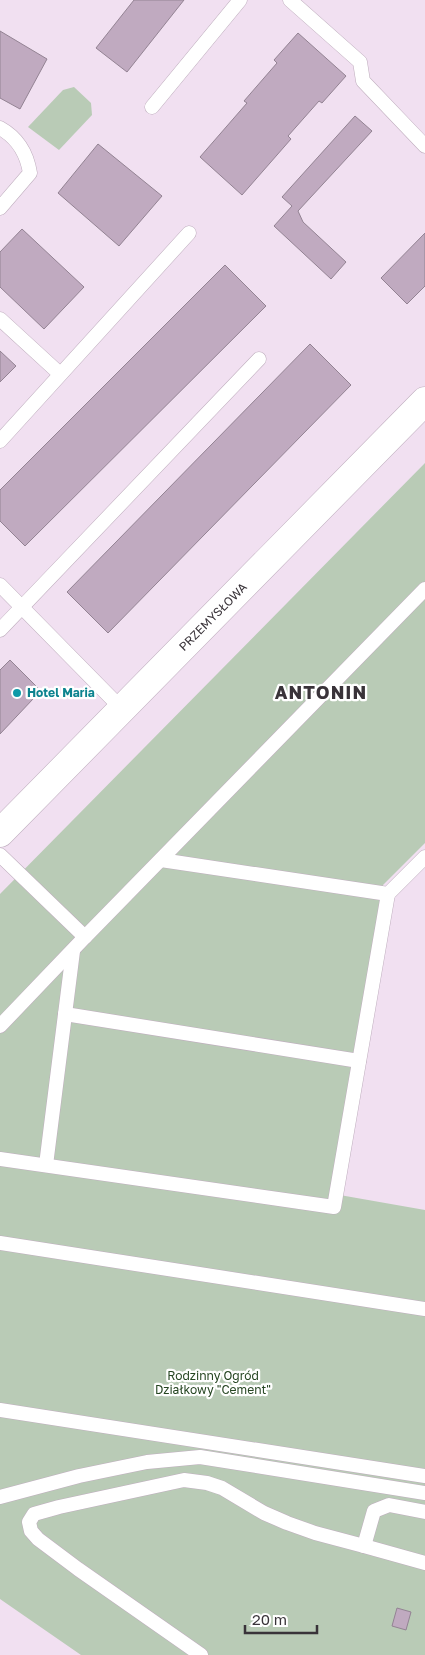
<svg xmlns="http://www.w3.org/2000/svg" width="425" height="1655" font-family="'Golos Text',sans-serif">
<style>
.green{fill:#b9cbb6}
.building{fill:#c0aac0;stroke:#938393}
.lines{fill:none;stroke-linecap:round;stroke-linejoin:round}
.lane-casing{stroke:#bfaebe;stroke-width:15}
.secondary-casing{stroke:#bfaebe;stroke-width:29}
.lane{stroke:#fff;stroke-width:14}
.secondary{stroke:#fff;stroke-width:28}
.culture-dot{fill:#0f9aa8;stroke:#fff;stroke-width:2}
.labels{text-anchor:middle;stroke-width:4.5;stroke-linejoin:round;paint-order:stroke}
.street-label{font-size:12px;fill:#393339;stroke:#fff}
.culture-label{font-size:12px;font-weight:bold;fill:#0d838f;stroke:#fff;text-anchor:start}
.park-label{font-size:12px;fill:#254521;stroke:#fff}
.district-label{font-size:18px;font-weight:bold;letter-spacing:1px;fill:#393339;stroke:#fff}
</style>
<rect width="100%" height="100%" fill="#f1e0f1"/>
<!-- green -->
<g class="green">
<path d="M 74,87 L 91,103 L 92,115 L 59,150 L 28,127 L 63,90 Z"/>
<path d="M 425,463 L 425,843 L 383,885 L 334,1194 L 425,1210 L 425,1655 L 81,1655 L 0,1599 L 0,894 Z"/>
</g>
<!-- building -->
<g class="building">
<path d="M 134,0 L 184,0 L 127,72 L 96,48 Z"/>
<path d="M 0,31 L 47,59 L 20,109 L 0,98 Z"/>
<path d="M 298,33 L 346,76 L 322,103 L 319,101 L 288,136 L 291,139 L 242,195 L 200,157 L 247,103 L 244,101 L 277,63 L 274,60 Z"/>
<path d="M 355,116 L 372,131 L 298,211 L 303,222 L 346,262 L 331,279 L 274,226 L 292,206 L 282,197 Z"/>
<path d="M 98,144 L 162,196 L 119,246 L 58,193 Z"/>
<path d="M 22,229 L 84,287 L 44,329 L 0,287 L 0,252 Z"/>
<path d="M 425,233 L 425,286 L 407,304 L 381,278 Z"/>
<path d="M 225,265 L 266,306 L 25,546 L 0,521 L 0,490 Z"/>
<path d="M 310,344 L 351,385 L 108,633 L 67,592 Z"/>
<path d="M 0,351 L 16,366 L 0,382 Z"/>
<path d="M 10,660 L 39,689 L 31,697 L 33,699 L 0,734 L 0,670 Z"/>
<path d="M 397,1608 L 411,1612 L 406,1630 L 392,1626 Z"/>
</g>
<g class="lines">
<!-- lane casing -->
<g class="lane-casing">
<g id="lane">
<path d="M 290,0 L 360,62 L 363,81 L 425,146"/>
<path d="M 152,107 L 240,0"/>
<path d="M 0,128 C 18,138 27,154 30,173 L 0,208"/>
<path d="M 0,319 L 60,374"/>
<path d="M 0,441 L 189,233"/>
<path d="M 0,585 L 122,709"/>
<path d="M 0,630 L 259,359"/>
<path d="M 0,855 L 85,937 L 0,1026"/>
<path d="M 161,860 L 388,894 L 425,857"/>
<path d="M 85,937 L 425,589"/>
<path d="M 65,1014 L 359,1061"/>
<path d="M 0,1159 L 334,1207 L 388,894"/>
<path d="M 46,1165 L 73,951"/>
<path d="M 0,1243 L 425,1309"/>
<path d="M 0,1410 L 425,1476"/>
<path d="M 0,1497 L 79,1476 L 147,1462 L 200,1457 L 425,1493"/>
<path d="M 364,1546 L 425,1563"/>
<path d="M 201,1655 L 78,1569 L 38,1539 L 31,1531 L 29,1522 L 34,1514 L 59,1507 L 184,1480 L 207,1483 L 222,1488 L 264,1513 L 287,1523 L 315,1533 L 364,1546 L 374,1511 L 389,1505 L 425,1512"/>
</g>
</g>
<!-- secondary casing -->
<g class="secondary-casing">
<path id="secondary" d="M 0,833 L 425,401"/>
</g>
<!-- lane -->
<use href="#lane" class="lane"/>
<!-- secondary -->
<use href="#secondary" class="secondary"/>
</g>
<!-- markers -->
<circle class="culture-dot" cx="17" cy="693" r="5"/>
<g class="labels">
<!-- street labels -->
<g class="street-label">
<text transform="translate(213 617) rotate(-45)" y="4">PRZEMYSŁOWA</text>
</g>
<!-- culture labels -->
<g class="culture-label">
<text x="27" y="697">Hotel Maria</text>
</g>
<!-- park labels -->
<g class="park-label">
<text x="213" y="1380">Rodzinny Ogród<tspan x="213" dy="14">Działkowy "Cement"</tspan></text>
</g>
<!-- district labels -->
<g class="district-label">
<text x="321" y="699">ANTONIN</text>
</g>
</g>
<!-- scale -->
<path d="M245 1625v8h72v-8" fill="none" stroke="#393339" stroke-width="2.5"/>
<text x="252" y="1625" font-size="15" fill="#393339" stroke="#ffffff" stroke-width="4" paint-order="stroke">20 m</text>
</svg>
